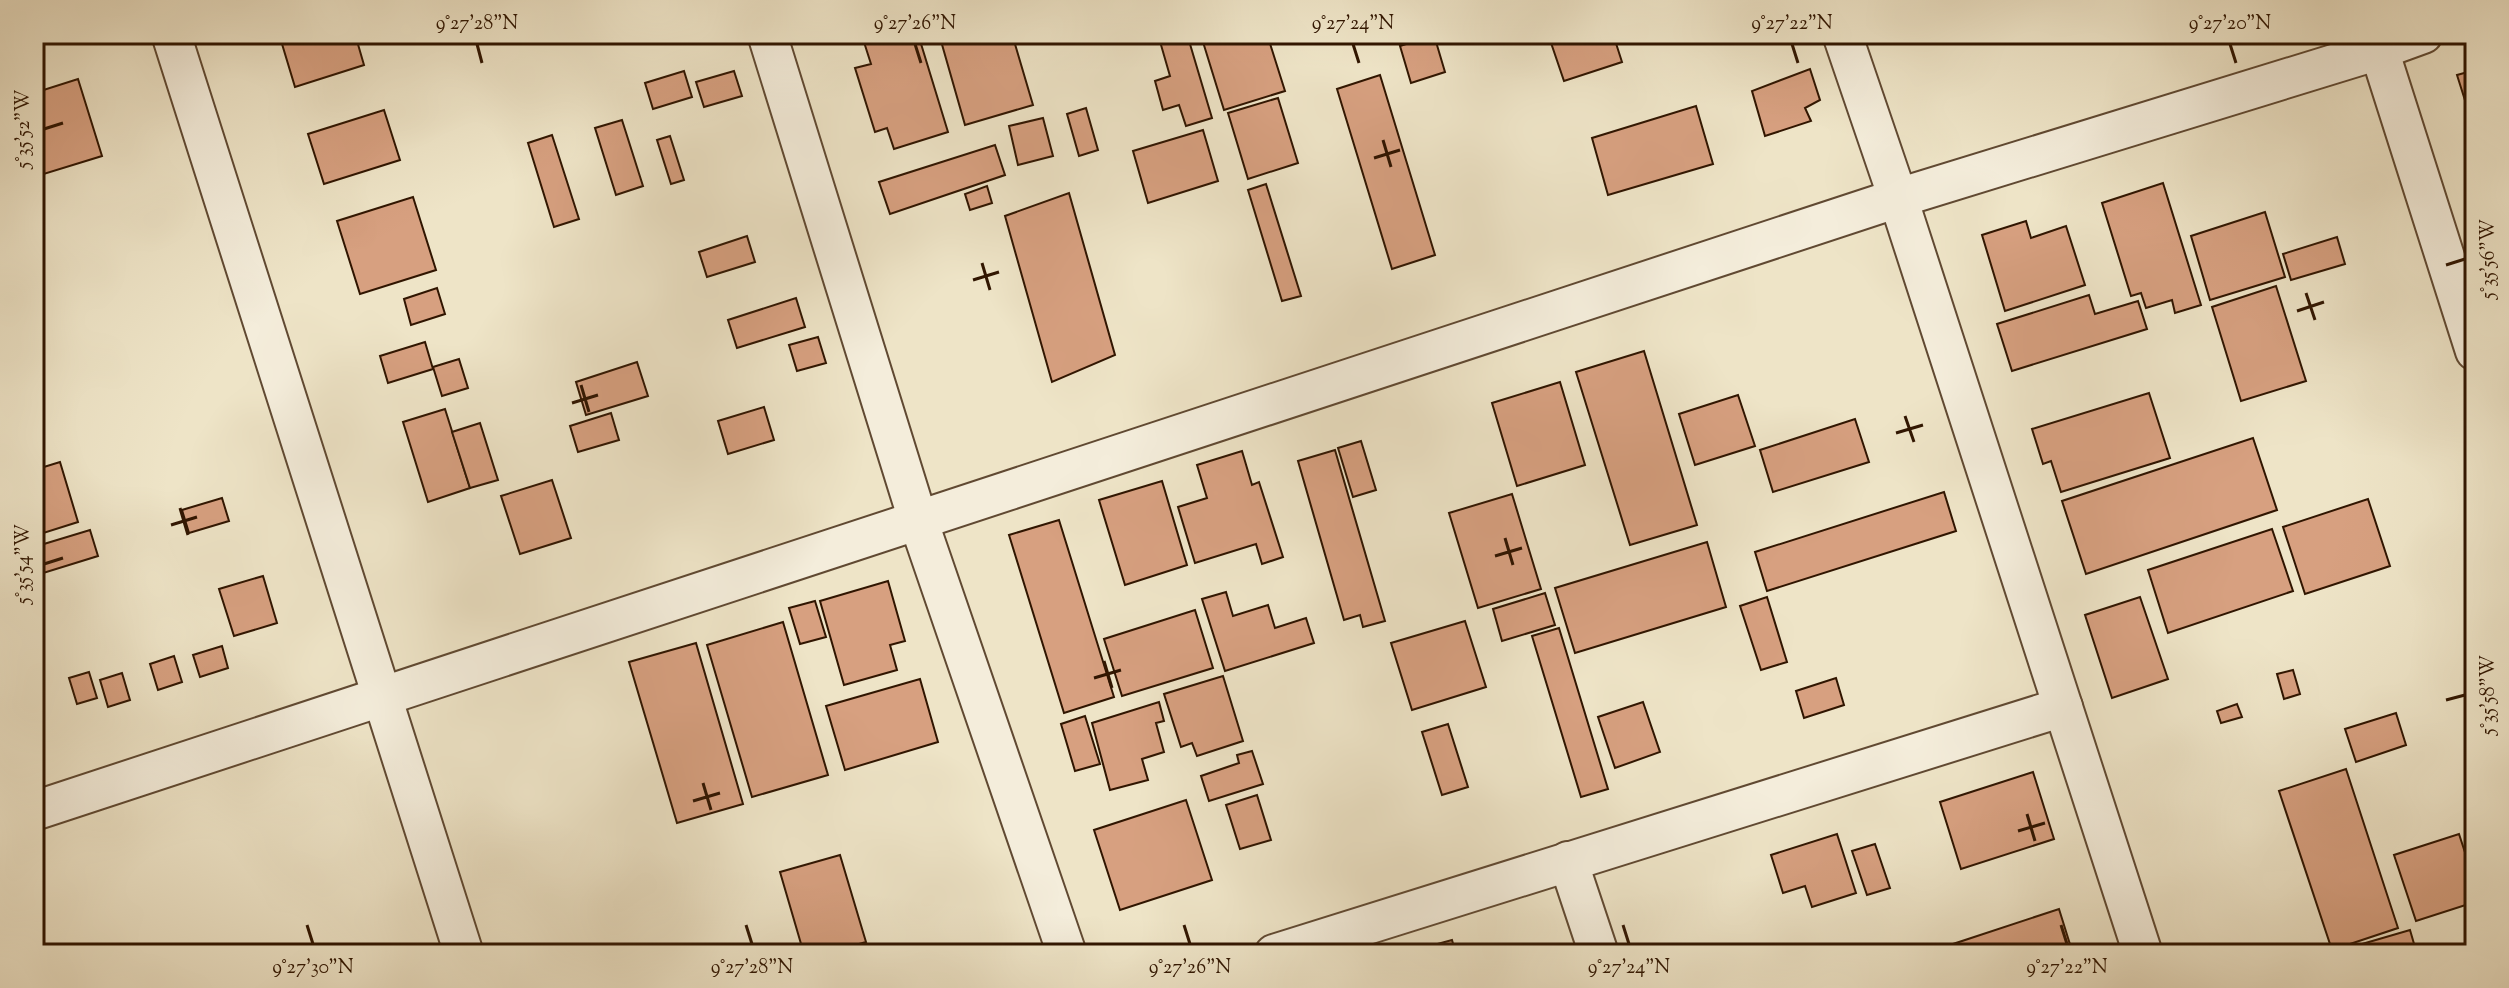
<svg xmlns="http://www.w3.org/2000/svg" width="2509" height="988" font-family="'Sorts Mill Goudy',serif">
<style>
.building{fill:#d7a080;stroke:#301500;stroke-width:2}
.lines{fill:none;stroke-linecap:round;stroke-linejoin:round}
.minor-casing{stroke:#604932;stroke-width:42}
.minor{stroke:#f4eddb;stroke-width:38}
.ticks{fill:none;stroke:#301500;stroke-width:3}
.neatline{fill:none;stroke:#301500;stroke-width:3}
.ticks-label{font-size:20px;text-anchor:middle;fill:#301500}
</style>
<rect width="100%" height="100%" fill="#eee4c7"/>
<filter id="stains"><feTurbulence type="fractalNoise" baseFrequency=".0025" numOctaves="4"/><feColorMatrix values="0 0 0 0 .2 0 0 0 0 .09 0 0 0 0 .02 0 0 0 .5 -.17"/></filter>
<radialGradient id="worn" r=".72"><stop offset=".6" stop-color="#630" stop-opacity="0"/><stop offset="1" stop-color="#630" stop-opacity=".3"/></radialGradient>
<!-- building -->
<g class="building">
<path d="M 279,34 L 355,34 L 364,65 L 295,87 Z"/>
<path d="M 880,34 L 918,34 L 948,132 L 894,149 L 887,128 L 875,132 L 855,68 L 871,64 L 863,39 Z"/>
<path d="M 939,34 L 1012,34 L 1033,105 L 965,125 Z"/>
<path d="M 1172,34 L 1187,34 L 1212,118 L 1186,126 L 1179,105 L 1163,110 L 1155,81 L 1170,76 L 1159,38 Z"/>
<path d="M 1229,34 L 1267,34 L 1285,91 L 1224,110 L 1203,42 Z"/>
<path d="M 1548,34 L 1613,34 L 1622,62 L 1564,81 Z"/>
<path d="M 1434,35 L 1445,72 L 1411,83 L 1400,46 Z"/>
<path d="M 1810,69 L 1820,100 L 1805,108 L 1811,121 L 1765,136 L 1752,91 Z"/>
<path d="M 2475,70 L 2475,132 L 2457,75 Z"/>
<path d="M 684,71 L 692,97 L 653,109 L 645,83 Z"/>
<path d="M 734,71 L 742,96 L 704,107 L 696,82 Z"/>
<path d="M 1380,75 L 1435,255 L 1392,269 L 1337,89 Z"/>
<path d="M 78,79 L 102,156 L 34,177 L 34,93 Z"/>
<path d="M 1278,98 L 1298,163 L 1248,179 L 1228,113 Z"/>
<path d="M 1696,106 L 1713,164 L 1608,195 L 1592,138 Z"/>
<path d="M 1086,108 L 1098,150 L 1079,156 L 1067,114 Z"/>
<path d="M 384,110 L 400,160 L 324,184 L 308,134 Z"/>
<path d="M 1043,118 L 1053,156 L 1018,165 L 1009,126 Z"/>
<path d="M 622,120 L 643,186 L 616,195 L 595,128 Z"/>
<path d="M 1203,130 L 1218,181 L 1148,203 L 1133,151 Z"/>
<path d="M 552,135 L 579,219 L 554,227 L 528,143 Z"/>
<path d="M 670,136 L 684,180 L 671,184 L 657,140 Z"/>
<path d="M 995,145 L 1005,175 L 890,214 L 879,182 Z"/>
<path d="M 2163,183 L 2201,305 L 2175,313 L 2172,300 L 2146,308 L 2141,293 L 2131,296 L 2102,203 Z"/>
<path d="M 1266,184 L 1301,296 L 1282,301 L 1248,190 Z"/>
<path d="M 987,186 L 992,203 L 970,210 L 965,194 Z"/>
<path d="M 1069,193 L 1115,355 L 1052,382 L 1005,216 Z"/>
<path d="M 413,197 L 436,270 L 360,294 L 337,221 Z"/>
<path d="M 2265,212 L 2285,277 L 2210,300 L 2191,236 Z"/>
<path d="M 2026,221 L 2031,238 L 2066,226 L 2085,285 L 2005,311 L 1982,235 Z"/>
<path d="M 747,236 L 755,262 L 707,277 L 699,252 Z"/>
<path d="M 2337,237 L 2345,264 L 2291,280 L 2283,254 Z"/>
<path d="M 2276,286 L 2306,381 L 2241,401 L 2212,307 Z"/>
<path d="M 437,288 L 445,314 L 411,325 L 404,299 Z"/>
<path d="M 2089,295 L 2095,314 L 2138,301 L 2147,329 L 2012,371 L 1997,324 Z"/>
<path d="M 796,298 L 805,327 L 737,348 L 728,320 Z"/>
<path d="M 818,337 L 826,363 L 797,371 L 789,345 Z"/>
<path d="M 425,342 L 433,369 L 388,383 L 380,356 Z"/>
<path d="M 1644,351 L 1697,525 L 1630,545 L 1576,372 Z"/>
<path d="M 459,359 L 468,388 L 442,396 L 433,367 Z"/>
<path d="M 637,362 L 648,396 L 586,415 L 576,382 Z"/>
<path d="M 1560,382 L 1585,465 L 1517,486 L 1492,403 Z"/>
<path d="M 2149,393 L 2170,458 L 2061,492 L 2051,461 L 2043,464 L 2032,429 Z"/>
<path d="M 1738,395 L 1755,446 L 1695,465 L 1679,414 Z"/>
<path d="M 764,407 L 774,440 L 728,454 L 718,421 Z"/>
<path d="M 445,409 L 470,488 L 428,502 L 403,422 Z"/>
<path d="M 611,413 L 619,440 L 578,452 L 570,426 Z"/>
<path d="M 1855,419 L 1869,462 L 1773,492 L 1760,450 Z"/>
<path d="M 480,423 L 498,480 L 470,488 L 452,432 Z"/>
<path d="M 2253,438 L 2277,510 L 2086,574 L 2062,501 Z"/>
<path d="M 1361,441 L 1376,490 L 1353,497 L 1338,448 Z"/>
<path d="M 1335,450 L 1385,621 L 1363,627 L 1360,615 L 1344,620 L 1298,461 Z"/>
<path d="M 1242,451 L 1252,485 L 1259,482 L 1283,557 L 1262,564 L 1256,544 L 1195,563 L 1178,507 L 1207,498 L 1197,465 Z"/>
<path d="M 60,462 L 78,522 L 34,536 L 34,470 Z"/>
<path d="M 552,480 L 571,538 L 520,554 L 501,496 Z"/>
<path d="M 1162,481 L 1187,565 L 1125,585 L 1099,500 Z"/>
<path d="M 1944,492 L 1956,531 L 1767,591 L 1755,552 Z"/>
<path d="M 1512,494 L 1541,589 L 1478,608 L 1449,513 Z"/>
<path d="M 222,498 L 229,521 L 189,533 L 182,510 Z"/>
<path d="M 2368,499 L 2390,566 L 2305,594 L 2283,527 Z"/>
<path d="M 1059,520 L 1114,697 L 1064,713 L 1009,535 Z"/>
<path d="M 2272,529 L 2293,591 L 2168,633 L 2148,570 Z"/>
<path d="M 90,530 L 98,556 L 40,574 L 34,547 Z"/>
<path d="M 1707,542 L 1726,607 L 1575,653 L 1555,588 Z"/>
<path d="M 263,576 L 277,623 L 234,636 L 219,589 Z"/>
<path d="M 888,581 L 905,641 L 890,645 L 897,670 L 844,685 L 820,601 Z"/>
<path d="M 1226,592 L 1233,616 L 1268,605 L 1275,628 L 1306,618 L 1314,643 L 1225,671 L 1202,599 Z"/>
<path d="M 1545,593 L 1555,625 L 1502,641 L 1493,609 Z"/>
<path d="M 1767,597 L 1787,662 L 1761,670 L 1740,606 Z"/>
<path d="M 2140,597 L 2168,679 L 2112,698 L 2085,615 Z"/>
<path d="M 815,601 L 826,637 L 800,644 L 789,608 Z"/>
<path d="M 1195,610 L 1213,668 L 1122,696 L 1104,639 Z"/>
<path d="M 1465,621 L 1486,687 L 1412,710 L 1391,643 Z"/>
<path d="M 783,622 L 828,775 L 752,797 L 707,645 Z"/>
<path d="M 1559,628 L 1608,789 L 1581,797 L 1532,636 Z"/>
<path d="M 696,643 L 743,804 L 677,823 L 629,662 Z"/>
<path d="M 222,646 L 228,668 L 200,677 L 193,655 Z"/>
<path d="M 174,656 L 182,682 L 158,690 L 150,664 Z"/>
<path d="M 2293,670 L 2300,694 L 2284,699 L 2277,674 Z"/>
<path d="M 89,672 L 97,698 L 77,704 L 69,678 Z"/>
<path d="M 122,673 L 130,700 L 108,707 L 100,680 Z"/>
<path d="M 1223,676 L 1243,741 L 1197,756 L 1192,743 L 1181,747 L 1164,694 Z"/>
<path d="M 1836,678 L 1844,705 L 1804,718 L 1796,691 Z"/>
<path d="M 920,679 L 938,742 L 845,770 L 826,706 Z"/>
<path d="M 1159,702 L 1164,721 L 1156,723 L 1164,752 L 1142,759 L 1148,780 L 1110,790 L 1092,723 Z"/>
<path d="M 1643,702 L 1660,752 L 1615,768 L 1598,717 Z"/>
<path d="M 2237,704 L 2242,717 L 2221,723 L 2217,711 Z"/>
<path d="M 2396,713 L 2406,745 L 2356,762 L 2345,729 Z"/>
<path d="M 1085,716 L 1100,764 L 1075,771 L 1061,724 Z"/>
<path d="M 1448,724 L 1468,787 L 1442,795 L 1422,732 Z"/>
<path d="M 1252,751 L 1263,784 L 1209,801 L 1201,776 L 1239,763 L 1237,755 Z"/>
<path d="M 2346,769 L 2398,928 L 2332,950 L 2279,791 Z"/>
<path d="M 2033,772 L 2054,839 L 1961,869 L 1940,802 Z"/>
<path d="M 1257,795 L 1271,840 L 1240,849 L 1226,805 Z"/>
<path d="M 1186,800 L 1212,880 L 1120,910 L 1094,830 Z"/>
<path d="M 1837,834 L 1856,893 L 1812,907 L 1805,886 L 1783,893 L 1771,855 Z"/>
<path d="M 2459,834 L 2475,883 L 2475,902 L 2416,921 L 2394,855 Z"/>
<path d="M 1875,844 L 1890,888 L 1867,895 L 1852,851 Z"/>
<path d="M 840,855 L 866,942 L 824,954 L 804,954 L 780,872 Z"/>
<path d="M 2059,909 L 2073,954 L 1953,954 L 1950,945 Z"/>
<path d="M 2410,930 L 2417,954 L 2364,954 L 2362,944 Z"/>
<path d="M 1452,940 L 1456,954 L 1413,954 L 1412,951 Z"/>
</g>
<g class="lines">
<!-- minor casing -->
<g class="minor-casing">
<g id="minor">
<path d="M 171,34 L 464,954"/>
<path d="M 767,34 L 918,520 L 1067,954"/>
<path d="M 1842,34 L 1898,198 L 2143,954"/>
<path d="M 2374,34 L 2475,351"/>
<path d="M 34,811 L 1898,198 L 2379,50 L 2423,34"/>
<path d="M 1568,861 L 1599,954"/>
<path d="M 1274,954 L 2063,707"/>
</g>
</g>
<!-- minor -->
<use href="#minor" class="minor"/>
</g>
<!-- ticks -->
<path class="ticks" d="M 477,44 L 482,63M 915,44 L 921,63M 1353,44 L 1359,63M 1792,44 L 1798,63M 2230,44 L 2236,63M 44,129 L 63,123M 1383,140 L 1391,167M 1374,158 L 1400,150M 982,263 L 990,290M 2446,265 L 2465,259M 973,280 L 999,272M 2306,293 L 2315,320M 2297,311 L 2324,302M 581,385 L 589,412M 572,403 L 598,395M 1905,416 L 1914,442M 1896,433 L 1923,425M 180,508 L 188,535M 171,525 L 197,517M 1505,538 L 1513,565M 1495,556 L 1522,548M 44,564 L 63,558M 1104,661 L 1112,688M 1094,678 L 1121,670M 2446,700 L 2465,695M 703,783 L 711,810M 693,801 L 720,793M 2027,814 L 2035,841M 2018,831 L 2045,823M 307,925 L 313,944M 746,925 L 752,944M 1184,925 L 1190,944M 1623,925 L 1629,944M 2061,925 L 2067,944"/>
<!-- margin -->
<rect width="2509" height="988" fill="none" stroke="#eee4c7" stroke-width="88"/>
<rect x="44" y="44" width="2421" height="900" class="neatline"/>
<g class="ticks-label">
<text x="477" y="29">9°27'28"N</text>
<text x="915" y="29">9°27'26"N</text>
<text x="1353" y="29">9°27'24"N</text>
<text x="1792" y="29">9°27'22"N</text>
<text x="2230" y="29">9°27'20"N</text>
<text transform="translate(22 129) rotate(-90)" y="7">5°35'52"W</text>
<text transform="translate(2487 259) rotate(-90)" y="7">5°35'56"W</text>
<text transform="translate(22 564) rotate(-90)" y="7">5°35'54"W</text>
<text transform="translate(2487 695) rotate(-90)" y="7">5°35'58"W</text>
<text x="313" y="973">9°27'30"N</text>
<text x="752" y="973">9°27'28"N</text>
<text x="1190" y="973">9°27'26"N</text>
<text x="1629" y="973">9°27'24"N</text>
<text x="2067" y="973">9°27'22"N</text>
</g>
<rect width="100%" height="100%" filter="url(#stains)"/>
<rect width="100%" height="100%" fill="url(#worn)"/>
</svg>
